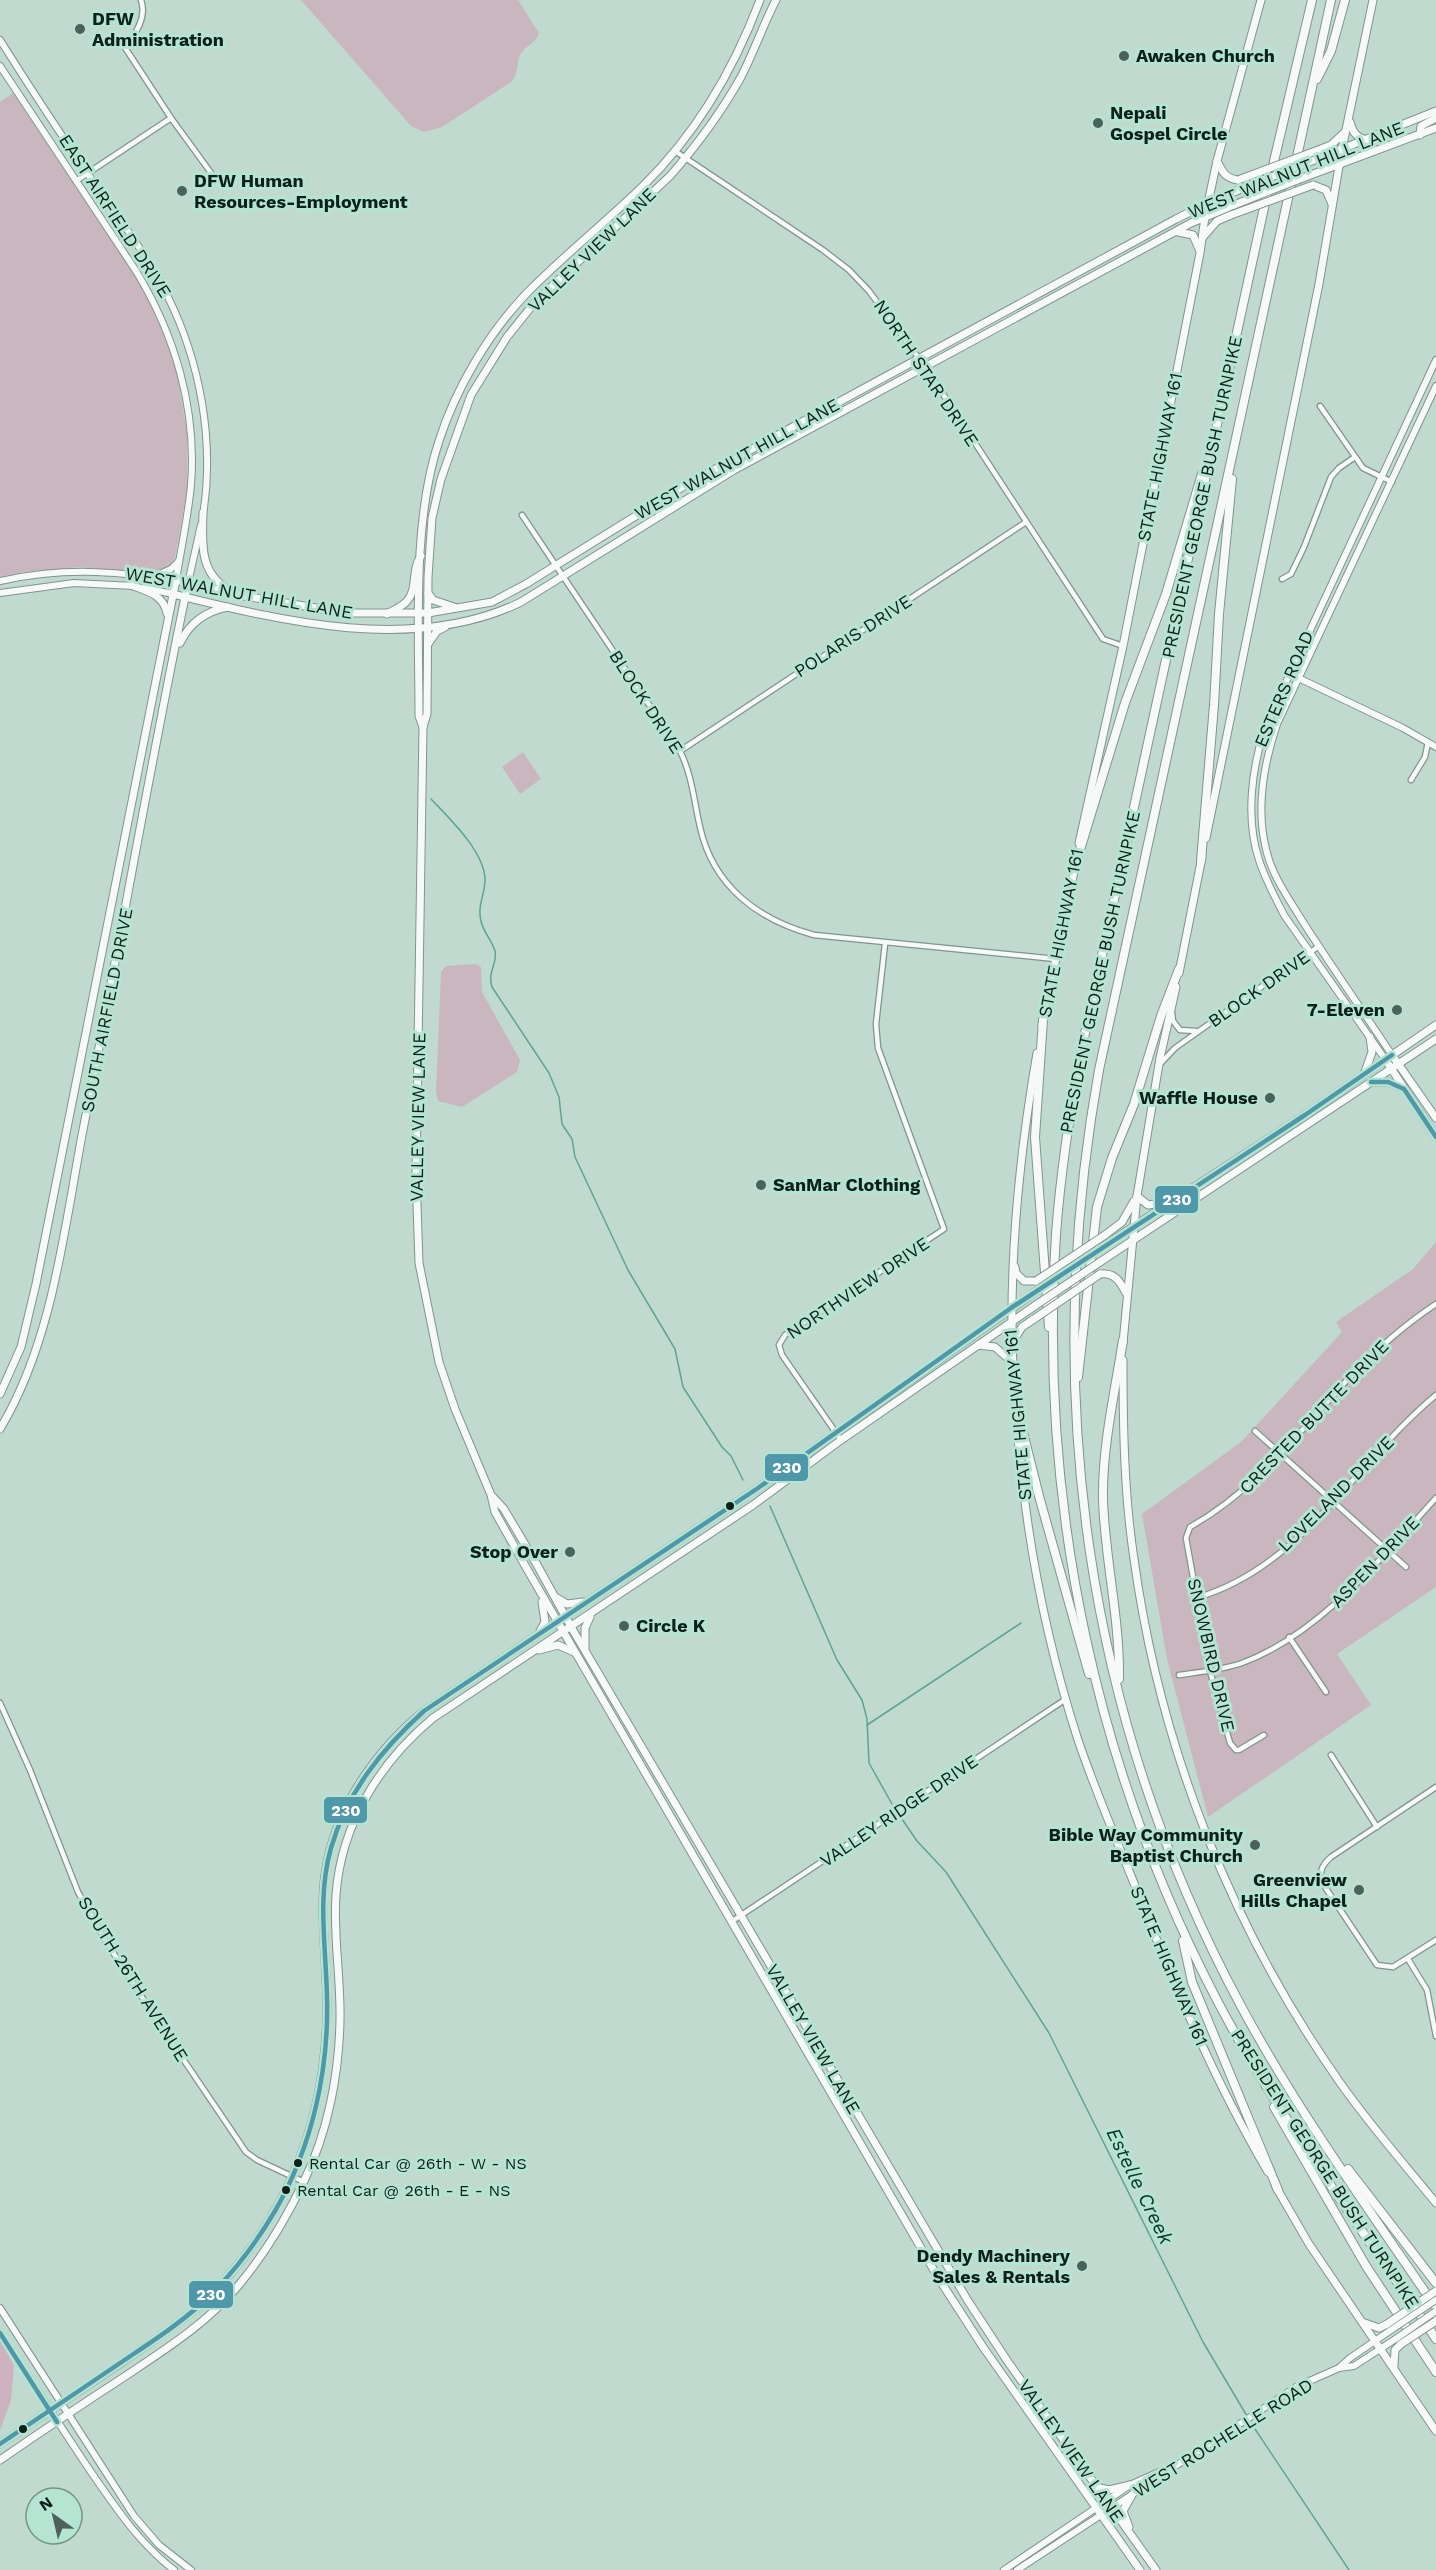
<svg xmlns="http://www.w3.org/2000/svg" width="1436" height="2570" font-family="'Work Sans',sans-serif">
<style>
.green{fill:#c9b6bf}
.forest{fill:#ceb2c0}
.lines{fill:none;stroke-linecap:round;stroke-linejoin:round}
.stream{stroke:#5ca690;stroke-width:1.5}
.minor-casing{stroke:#80948d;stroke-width:7}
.tertiary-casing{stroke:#80948d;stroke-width:8}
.secondary-casing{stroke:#80948d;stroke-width:9}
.motorway-casing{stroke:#80948d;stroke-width:10}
.minor{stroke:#f6f9f8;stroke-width:4.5}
.tertiary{stroke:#f6f9f8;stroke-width:6}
.secondary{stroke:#f6f9f8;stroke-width:7}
.motorway{stroke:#f6f9f8;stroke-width:8}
.tertiary-bridge-casing{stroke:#80948d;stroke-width:8;stroke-linecap:butt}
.secondary-bridge-casing{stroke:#80948d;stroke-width:9;stroke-linecap:butt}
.tertiary-bridge{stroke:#f6f9f8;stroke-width:6}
.secondary-bridge{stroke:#f6f9f8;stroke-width:7}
.bus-1-casing{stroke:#b5e4d3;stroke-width:9}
.bus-1{stroke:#4f98aa;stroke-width:4.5}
.poi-dot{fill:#4c615a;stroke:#b5e4d3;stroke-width:2}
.bus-dot{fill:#0e201a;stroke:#b5e4d3;stroke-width:2}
.labels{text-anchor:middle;stroke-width:6;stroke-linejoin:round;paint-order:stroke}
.bus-label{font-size:16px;fill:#0e201a;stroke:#b5e4d3;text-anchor:start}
.poi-label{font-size:18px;font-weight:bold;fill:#0e201a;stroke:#b5e4d3;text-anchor:start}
.street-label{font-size:18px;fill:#0e201a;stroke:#b5e4d3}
.water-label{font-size:20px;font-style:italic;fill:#0c372b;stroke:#b5e4d3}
.line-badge{stroke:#b5e4d3;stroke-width:2}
.badge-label{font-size:16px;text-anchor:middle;font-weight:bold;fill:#fff}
</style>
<rect width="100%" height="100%" fill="#c0dad0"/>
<!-- green -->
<g class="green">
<path d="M 301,0 L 518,0 L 539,33 C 536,44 525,45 520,55 C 516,64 519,74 511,82 L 442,127 L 424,132 L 411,126 Z"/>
<path d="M 13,93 L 139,282 L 163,330 L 176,368 L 187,432 L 187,491 L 175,558 L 168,568 L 157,573 L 80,567 L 23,572 L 0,577 L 0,102 Z"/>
<path d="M 523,752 L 541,779 L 520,794 L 502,767 Z"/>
<path d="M 476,964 L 481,967 L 482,992 L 520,1060 L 517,1072 L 462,1107 L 438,1101 L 436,1092 L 441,972 L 446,966 Z"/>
<path d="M 1436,1242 L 1436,1587 L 1337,1654 L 1371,1705 L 1208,1817 L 1167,1659 L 1142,1514 L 1241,1442 L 1342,1332 L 1336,1322 L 1413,1269 Z"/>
</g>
<!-- forest -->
<path class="forest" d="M 0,2339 L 14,2366 L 11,2400 L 0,2430 Z"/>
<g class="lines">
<!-- stream -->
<g class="stream">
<path d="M 431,799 C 449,818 485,852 485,880 C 485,894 477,906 481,921 C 483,932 492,940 495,951 C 498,964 487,971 492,987 L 549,1073 L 559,1097 L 562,1124 L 572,1139 L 575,1157 L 628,1270 L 675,1349 L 683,1387 L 722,1447 L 731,1456 L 743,1480"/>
<path d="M 770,1506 L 837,1660 L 862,1700 L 867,1719 L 869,1763 L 892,1804"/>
<path d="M 867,1725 L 1021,1623"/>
<path d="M 902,1819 L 917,1841 L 946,1872 L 1049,2033 L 1203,2342 L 1247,2416"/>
<path d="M 1249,2420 L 1349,2570"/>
</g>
<!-- minor casing -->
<g class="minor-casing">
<g id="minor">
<path d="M 141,0 C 147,17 136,35 124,46 L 171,118 L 214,177"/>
<path d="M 675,151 L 823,250 L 849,270 L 869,291 L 926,368 L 1103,639 L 1123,646"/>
<path d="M 76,181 L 171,118"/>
<path d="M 1320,406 L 1363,468 L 1392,482"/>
<path d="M 522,515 L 680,751 C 692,775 694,801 700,827 C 713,886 758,920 814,935 L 1056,959"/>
<path d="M 1282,579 L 1291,574 L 1304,547 L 1331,477 L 1339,468 L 1355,457"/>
<path d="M 680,751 L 1026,522"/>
<path d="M 1411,780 L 1425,757 L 1428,742"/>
<path d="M 1172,1012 L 1173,1021 L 1180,1030 L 1196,1031"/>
<path d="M 1160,1064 L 1175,1048 L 1319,946"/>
<path d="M 1255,1431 L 1406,1567"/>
<path d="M 841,1440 L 782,1355 L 779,1345 L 785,1335 L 944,1229 L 878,1048 L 876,1024 L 885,944"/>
<path d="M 1196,1598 C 1302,1568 1356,1461 1436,1395"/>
<path d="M 1289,1637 L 1326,1692"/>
<path d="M 1179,1675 C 1200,1672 1222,1670 1242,1663 C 1319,1635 1382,1557 1436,1498"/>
<path d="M 0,1703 L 30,1770 L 78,1892 L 107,1943 L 158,2022 L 246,2152 L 257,2160 L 304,2182"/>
<path d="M 1264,1735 L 1239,1750 L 1236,1750 L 1230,1743 L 1210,1671 L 1186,1538 L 1190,1527 C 1256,1490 1299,1432 1349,1378 C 1376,1350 1404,1325 1436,1304"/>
<path d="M 1331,1755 L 1377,1827"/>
<path d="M 1436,1787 L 1331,1857 C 1322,1865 1320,1870 1321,1881 L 1377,1965 L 1393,1967 L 1436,1940"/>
<path d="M 731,1922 L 1066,1699"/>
<path d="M 1408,1959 L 1427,1990 L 1436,2036"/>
</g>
</g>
<!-- tertiary casing -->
<g class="tertiary-casing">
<g id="tertiary">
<path d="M 0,40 C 29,86 59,132 90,177 C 116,215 146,253 167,295 C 200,361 215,441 203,515"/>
<path d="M 0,66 L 136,271 C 175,335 197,409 191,485 C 188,517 181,549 176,580 C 110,571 65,567 0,581"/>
<path d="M 155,576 L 171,569 L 179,561"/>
<path d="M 188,583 L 201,525"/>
<path d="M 144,588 L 173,594"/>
<path d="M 0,593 L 74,583 L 134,586"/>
<path d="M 1288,673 L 1403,728 L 1436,747"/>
<path d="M 1392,1055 C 1362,1010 1332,967 1303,922 C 1289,899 1272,876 1266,849 C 1256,809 1264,763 1277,724 L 1436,386"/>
<path d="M 1385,1059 L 1284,915 C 1275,897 1265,879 1259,860 C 1245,818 1252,768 1265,727 L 1436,360"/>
<path d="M 0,2308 L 134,2516 L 159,2545 L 191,2570"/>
<path d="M 0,2333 C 30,2379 60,2426 91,2472 C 116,2508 139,2543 174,2570"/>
<path d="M 1340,2367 L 1350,2358 L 1391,2330"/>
<path d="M 1004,2570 L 1130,2485 L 1168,2468"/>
<path d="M 1017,2570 L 1296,2387 L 1339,2368 L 1354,2366 L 1397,2338"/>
</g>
</g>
<!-- secondary casing -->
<g class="secondary-casing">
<g id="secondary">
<path d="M 776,0 C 763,25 754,52 741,77 C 721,113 697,145 670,176 L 535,302 L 507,337 L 471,395 L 441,479 L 432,518 L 428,577 L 427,714 L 423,727 L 416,1175 L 419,1263 L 439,1362 L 455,1409 L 491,1495 L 495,1512 L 527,1569 L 939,2279 L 983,2347 L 1140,2570"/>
<path d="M 1350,122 C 1353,133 1356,137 1367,140"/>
<path d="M 1420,135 L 1421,126 L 1436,118"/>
<path d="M 1321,149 L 1331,145 L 1345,132"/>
<path d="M 1317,159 L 1436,111"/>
<path d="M 1217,161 C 1223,173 1225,178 1238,180"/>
<path d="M 1300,179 L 1436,128"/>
<path d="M 1313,185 L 1326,190 L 1332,204"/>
<path d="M 1178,232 L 1193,235 L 1199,249"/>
<path d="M 1203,237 L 1217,221 L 1231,215"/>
<path d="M 203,513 C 202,544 199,576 233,592"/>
<path d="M 131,585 C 146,591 163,594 167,613"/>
<path d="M 428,593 L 433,600 L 454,607"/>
<path d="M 173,594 C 282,621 414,654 521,602 L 734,470 L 1191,223 L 1234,205"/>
<path d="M 387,614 C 393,610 402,607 407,601 C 418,589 411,570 421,556"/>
<path d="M 180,643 C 190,622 206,611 228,607"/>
<path d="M 428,644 L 437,631 L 445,627"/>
<path d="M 423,727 L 419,716 C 419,631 412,521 439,441 C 456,388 488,334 526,294 C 563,256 605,223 643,186 C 696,134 734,69 760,0"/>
<path d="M 1206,838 L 1319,284 L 1342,149 L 1373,0"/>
<path d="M 1079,843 L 1123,646 L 1200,253 L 1205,217 L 1217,161 L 1261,0"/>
<path d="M 1179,973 L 1202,857"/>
<path d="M 1042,1025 L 1076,862"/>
<path d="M 1392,1055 L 1436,1118"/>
<path d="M 1385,1059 L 1436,1137"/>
<path d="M 1365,1072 L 1372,1052 L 1370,1037"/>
<path d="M 1374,1082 L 1388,1082 L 1403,1088"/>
<path d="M 1137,1196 L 1148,1205 L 1163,1203"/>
<path d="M 1105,1235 L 1122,1222 L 1134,1201"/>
<path d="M 1099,1249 L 1305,1115 L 1436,1025"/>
<path d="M 1100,1262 L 1436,1039"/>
<path d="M 1015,1267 L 1016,1273 L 1024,1281 L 1036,1281"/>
<path d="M 1100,1274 C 1114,1272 1120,1281 1126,1293"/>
<path d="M 1012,1343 L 1022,1327 L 1034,1319"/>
<path d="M 1123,1343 L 1137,1196 L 1160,1058 L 1176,987"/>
<path d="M 978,1345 L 995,1347 L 1013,1363"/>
<path d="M 1123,1360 C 1123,1426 1124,1493 1134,1559 C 1160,1747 1231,1928 1341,2084 C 1370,2125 1404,2164 1436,2203"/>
<path d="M 0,1394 L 21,1347 L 36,1284 L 176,580 L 244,596 L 346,613 L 428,613 L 492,602 L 526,584 L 684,486 L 1176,219 L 1208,203 L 1248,186"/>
<path d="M 1015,1401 C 1006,1284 1017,1168 1037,1053"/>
<path d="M 1016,1415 C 1024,1524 1044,1635 1078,1740 C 1095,1790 1116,1839 1136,1888 C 1174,1985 1215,2082 1268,2172"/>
<path d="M 0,1429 C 53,1341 64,1229 83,1130 C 119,948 150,765 188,583"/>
<path d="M 493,1497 L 504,1509 L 536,1563 L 574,1632 L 968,2301 L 1008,2362 L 1156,2570"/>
<path d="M 557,1598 L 567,1604 L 583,1602"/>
<path d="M 540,1631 L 545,1622 L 542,1602"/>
<path d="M 585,1649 L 585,1628 L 590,1617"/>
<path d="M 539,1650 L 558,1645 L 574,1652"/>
<path d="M 1276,2187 L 1309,2244 L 1436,2431"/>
<path d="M 1365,2323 L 1379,2328 L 1387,2324"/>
<path d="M 1394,2366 L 1395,2350 L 1401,2344"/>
<path d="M 0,2444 C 40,2417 81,2390 121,2363 C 148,2344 177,2326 201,2304 C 239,2269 273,2221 293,2175 C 316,2123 326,2067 327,2011 C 327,1976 323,1941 323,1906 C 322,1828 366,1759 424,1711 L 758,1488 L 1045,1285"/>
<path d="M 0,2460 C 42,2431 84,2403 127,2375 C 166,2349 207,2323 238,2286 C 264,2255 287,2217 304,2181 C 328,2132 339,2074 340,2020 C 341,1978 333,1936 336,1895 C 341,1824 380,1762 433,1718 L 753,1505 L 841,1440 L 1036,1305"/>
<path d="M 1096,2487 L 1109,2490 L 1130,2485"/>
<path d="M 1129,2527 L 1123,2511 L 1132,2495"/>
</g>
</g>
<!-- motorway casing -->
<g class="motorway-casing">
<g id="motorway">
<path d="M 1312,0 L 1275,157 L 1079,1061 C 1068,1124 1058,1188 1055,1252 C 1041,1512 1097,1773 1219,2004 C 1281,2121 1362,2229 1436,2339"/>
<path d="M 1331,0 L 1099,1070 C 1041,1392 1085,1717 1241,2006 C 1298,2112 1369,2209 1436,2308"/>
<path d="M 1317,79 L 1331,51 L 1345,0"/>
<path d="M 1201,861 L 1214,705 L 1219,614 L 1232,479"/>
<path d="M 1075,866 L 1125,703 L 1166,594 L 1202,474"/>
<path d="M 1043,1020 L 1035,1137 L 1049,1327"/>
<path d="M 1078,1377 L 1097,1207 L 1112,1158 L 1134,1104 L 1161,1016 L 1179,969"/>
<path d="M 1014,1397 L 1039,1496 L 1089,1674"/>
<path d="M 1119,1679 C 1120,1619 1105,1560 1103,1500 C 1102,1447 1115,1392 1123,1340"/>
<path d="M 1183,1941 L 1192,1982 L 1278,2190"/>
<path d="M 1274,2107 L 1366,2266 L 1436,2372"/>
<path d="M 1348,2169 L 1436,2283"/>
</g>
</g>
<!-- minor -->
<use href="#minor" class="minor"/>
<!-- tertiary -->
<use href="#tertiary" class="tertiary"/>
<!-- secondary -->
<use href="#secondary" class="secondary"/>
<!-- motorway -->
<use href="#motorway" class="motorway"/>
<!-- tertiary-bridge casing -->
<g class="tertiary-bridge-casing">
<g id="tertiary-bridge">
<path d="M 1391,2330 L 1436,2300"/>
<path d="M 1397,2338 L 1436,2311"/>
</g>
</g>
<!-- secondary-bridge casing -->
<g class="secondary-bridge-casing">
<g id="secondary-bridge">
<path d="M 1238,180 L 1321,149"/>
<path d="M 1248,186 L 1317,159"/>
<path d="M 1234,205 L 1300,179"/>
<path d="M 1231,215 L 1313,185"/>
<path d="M 1036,1281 L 1105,1235"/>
<path d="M 1045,1285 L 1099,1249"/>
<path d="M 1036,1305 L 1100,1262"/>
<path d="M 1034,1319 L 1100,1274"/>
<path d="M 1387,2324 L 1436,2291"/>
<path d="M 1401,2344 L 1436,2321"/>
</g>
</g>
<!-- tertiary-bridge -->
<use href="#tertiary-bridge" class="tertiary-bridge"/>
<!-- secondary-bridge -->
<use href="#secondary-bridge" class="secondary-bridge"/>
<!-- bus-1 casing -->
<g class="bus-1-casing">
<g id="bus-1">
<path d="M 1371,1082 L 1388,1082 L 1404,1089 L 1436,1137"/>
<path d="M 0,2333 L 57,2422"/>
<path d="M 0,2444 C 44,2414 88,2385 132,2355 C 156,2339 180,2323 201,2304 C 230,2277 255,2245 275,2211 C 312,2147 329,2071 327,1997 C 326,1948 317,1896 331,1848 C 347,1792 382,1749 424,1711 L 758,1488 L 1011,1308 L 1305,1115 L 1392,1055"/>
</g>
</g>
<!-- bus-1 -->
<use href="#bus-1" class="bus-1"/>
</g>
<!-- markers -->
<g class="poi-dot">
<circle cx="80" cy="29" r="6"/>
<circle cx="1124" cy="56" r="6"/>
<circle cx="1098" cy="123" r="6"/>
<circle cx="182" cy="191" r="6"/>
<circle cx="1397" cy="1010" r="6"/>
<circle cx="1270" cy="1098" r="6"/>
<circle cx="761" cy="1185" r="6"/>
<circle cx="570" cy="1552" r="6"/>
<circle cx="624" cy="1626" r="6"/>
<circle cx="1255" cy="1845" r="6"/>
<circle cx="1359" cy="1890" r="6"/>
<circle cx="1082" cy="2266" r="6"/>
</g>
<g class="bus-dot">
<circle cx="730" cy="1506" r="5"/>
<circle cx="298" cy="2163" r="5"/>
<circle cx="286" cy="2190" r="5"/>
<circle cx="23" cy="2429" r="5"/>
</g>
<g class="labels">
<!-- bus labels -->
<g class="bus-label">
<text x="309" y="2169">Rental Car @ 26th - W - NS</text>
<text x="297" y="2196">Rental Car @ 26th - E - NS</text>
</g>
<!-- poi labels -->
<g class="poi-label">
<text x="92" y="25">DFW<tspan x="92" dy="21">Administration</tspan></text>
<text x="1136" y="62">Awaken Church</text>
<text x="1110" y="119">Nepali<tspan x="1110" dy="21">Gospel Circle</tspan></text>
<text x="194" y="187">DFW Human<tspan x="194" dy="21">Resources-Employment</tspan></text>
<text x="1385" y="1016" text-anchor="end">7-Eleven</text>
<text x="1258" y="1104" text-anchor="end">Waffle House</text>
<text x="773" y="1191">SanMar Clothing</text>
<text x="558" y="1558" text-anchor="end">Stop Over</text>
<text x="636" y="1632">Circle K</text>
<text x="1243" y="1841" text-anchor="end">Bible Way Community<tspan x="1243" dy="21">Baptist Church</tspan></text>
<text x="1347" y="1886" text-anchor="end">Greenview<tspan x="1347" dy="21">Hills Chapel</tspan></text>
<text x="1070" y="2262" text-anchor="end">Dendy Machinery<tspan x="1070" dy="21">Sales &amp; Rentals</tspan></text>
</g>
<!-- street labels -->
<g class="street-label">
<text transform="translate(1296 170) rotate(-22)" y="6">WEST WALNUT HILL LANE</text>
<text transform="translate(115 216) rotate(57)" y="6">EAST AIRFIELD DRIVE</text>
<text transform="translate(592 250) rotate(-44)" y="6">VALLEY VIEW LANE</text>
<text transform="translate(926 373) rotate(56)" y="6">NORTH STAR DRIVE</text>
<text transform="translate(1160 457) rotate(-79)" y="6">STATE HIGHWAY 161</text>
<text transform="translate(737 459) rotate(-29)" y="6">WEST WALNUT HILL LANE</text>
<text transform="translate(1202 497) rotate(-78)" y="6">PRESIDENT GEORGE BUSH TURNPIKE</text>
<text transform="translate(239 593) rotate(10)" y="6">WEST WALNUT HILL LANE</text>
<text transform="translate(853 636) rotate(-33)" y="6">POLARIS DRIVE</text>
<text transform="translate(1284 689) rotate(-67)" y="6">ESTERS ROAD</text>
<text transform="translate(646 702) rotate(57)" y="6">BLOCK DRIVE</text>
<text transform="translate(1061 933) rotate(-79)" y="6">STATE HIGHWAY 161</text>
<text transform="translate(1100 972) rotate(-78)" y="6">PRESIDENT GEORGE BUSH TURNPIKE</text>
<text transform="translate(1259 989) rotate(-35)" y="6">BLOCK DRIVE</text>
<text transform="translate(107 1010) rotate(-79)" y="6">SOUTH AIRFIELD DRIVE</text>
<text transform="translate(418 1117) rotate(-89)" y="6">VALLEY VIEW LANE</text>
<text transform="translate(858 1288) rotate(-34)" y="6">NORTHVIEW DRIVE</text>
<text transform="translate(1018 1415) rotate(-95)" y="6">STATE HIGHWAY 161</text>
<text transform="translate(1314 1417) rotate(-46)" y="6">CRESTED BUTTE DRIVE</text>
<text transform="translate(1336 1494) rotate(-45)" y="6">LOVELAND DRIVE</text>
<text transform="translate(1375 1562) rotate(-46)" y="6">ASPEN DRIVE</text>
<text transform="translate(1211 1655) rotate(77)" y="6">SNOWBIRD DRIVE</text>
<text transform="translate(899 1811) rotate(-34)" y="6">VALLEY RIDGE DRIVE</text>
<text transform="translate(1169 1966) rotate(67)" y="6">STATE HIGHWAY 161</text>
<text transform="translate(133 1979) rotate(58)" y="6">SOUTH 26TH AVENUE</text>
<text transform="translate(813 2039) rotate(60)" y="6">VALLEY VIEW LANE</text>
<text transform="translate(1325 2169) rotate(57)" y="6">PRESIDENT GEORGE BUSH TURNPIKE</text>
<text transform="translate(1223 2438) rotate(-32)" y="6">WEST ROCHELLE ROAD</text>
<text transform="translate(1071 2451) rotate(55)" y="6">VALLEY VIEW LANE</text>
</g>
<!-- water labels -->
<g class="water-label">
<text transform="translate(1140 2186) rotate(64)" y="7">Estelle Creek</text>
</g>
</g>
<g class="line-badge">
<rect x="1154" y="1185" width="45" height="29" rx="6" fill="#4f98aa"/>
<rect x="764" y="1453" width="45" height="29" rx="6" fill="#4f98aa"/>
<rect x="323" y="1796" width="45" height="28" rx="6" fill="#4f98aa"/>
<rect x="188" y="2280" width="46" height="29" rx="6" fill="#4f98aa"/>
</g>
<g class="badge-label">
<text x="1177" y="1205">230</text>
<text x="787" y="1473">230</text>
<text x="346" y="1816">230</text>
<text x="211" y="2300">230</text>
</g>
<!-- north arrow -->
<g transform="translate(54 2516) rotate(326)"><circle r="28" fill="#b5e4d3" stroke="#729689" stroke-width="1.5"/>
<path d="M0-4.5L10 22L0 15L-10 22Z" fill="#4c615a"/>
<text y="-9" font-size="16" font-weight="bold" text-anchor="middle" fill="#0e201a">N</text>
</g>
</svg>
